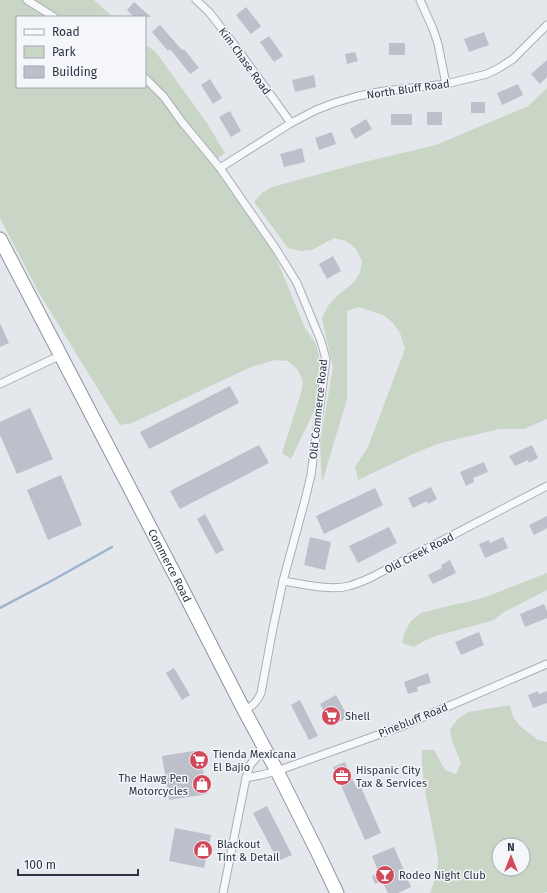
<svg xmlns="http://www.w3.org/2000/svg" width="547" height="893" font-family="'Fira Sans',sans-serif">
<style>
.green{fill:#c9d6c5;fill-rule:evenodd}
.lines{fill:none;stroke-linecap:round;stroke-linejoin:round}
.stream{stroke:#9fb4cc;stroke-width:2.5}
.building{fill:#bbc0ca}
.street-casing{stroke:#a9aeb7;stroke-width:9}
.highway-casing{stroke:#8b94a3;stroke-width:15}
.street{stroke:#f7f8fa;stroke-width:7}
.highway{stroke:#fff;stroke-width:13}
.labels{text-anchor:middle;stroke-width:3;stroke-linejoin:round;paint-order:stroke}
.street-label{font-size:11px;fill:#2b3445;stroke:#f4f6f9}
.poi-label{font-size:11px;fill:#2b3445;stroke:#f4f6f9;text-anchor:start}
</style>
<rect width="100%" height="100%" fill="#e4e7ec"/>
<!-- green -->
<g class="green">
<path d="M 0,0 L 94,0 L 113,17 L 17,17 L 17,87 L 145,87 L 145,45 L 155,51 L 207,123 L 225,153 L 211,163 L 274,253 L 305,328 L 316,344 L 319,356 L 322,379 L 318,403 L 291,459 L 282,453 L 301,393 L 303,381 L 298,370 L 288,361 L 275,360 L 251,367 L 132,423 L 120,425 L 39,293 L 0,218 Z"/>
<path d="M 547,88 L 547,419 L 524,429 L 499,429 L 437,444 L 413,454 L 358,480 L 355,467 L 368,447 L 405,349 L 400,333 L 393,323 L 383,315 L 359,307 L 347,311 L 347,399 L 322,483 L 320,443 L 333,367 L 322,319 L 327,307 L 335,298 L 353,283 L 360,273 L 362,261 L 356,249 L 346,241 L 334,238 L 312,250 L 301,251 L 288,248 L 254,202 L 262,193 L 272,187 L 364,162 L 436,145 L 528,106 Z"/>
<path d="M 547,573 L 547,590 L 504,612 L 494,620 L 436,636 L 424,641 L 414,647 L 402,643 L 405,631 L 411,621 L 421,613 L 456,604 L 468,602 L 491,595 Z"/>
<path d="M 510,705 L 513,717 L 520,726 L 538,740 L 547,742 L 547,892 L 544,893 L 430,893 C 434,884 438,870 438,860 C 437,849 434,837 432,826 C 427,801 421,776 422,750 L 434,750 L 445,770 L 456,774 L 461,763 L 452,741 L 450,729 L 458,719 L 468,712 ZM 499,845 L 523,845 L 523,869 L 499,869 Z"/>
</g>
<g class="lines">
<!-- stream -->
<path class="stream" d="M 0,608 L 53,580 L 112,547"/>
</g>
<!-- building -->
<g class="building">
<path d="M 134,2 L 151,17 L 134,17 L 127,10 Z"/>
<path d="M 246,7 L 261,26 L 251,34 L 236,15 Z"/>
<path d="M 160,25 L 182,50 L 184,49 L 199,68 L 190,74 L 170,49 L 168,51 L 152,32 Z"/>
<path d="M 484,32 L 489,45 L 469,52 L 464,39 Z"/>
<path d="M 269,36 L 283,56 L 274,62 L 260,42 Z"/>
<rect x="389" y="43" width="16" height="12"/>
<path d="M 355,52 L 358,61 L 347,64 L 345,54 Z"/>
<path d="M 547,60 L 547,77 L 540,84 L 531,74 Z"/>
<path d="M 314,75 L 316,87 L 295,92 L 292,80 Z"/>
<path d="M 210,79 L 222,98 L 213,104 L 201,85 Z"/>
<path d="M 518,84 L 523,95 L 502,105 L 497,93 Z"/>
<rect x="471" y="102" width="14" height="11"/>
<path d="M 230,111 L 241,131 L 231,137 L 219,117 Z"/>
<rect x="427" y="112" width="15" height="13"/>
<rect x="391" y="114" width="21" height="11"/>
<path d="M 366,119 L 372,129 L 355,139 L 350,129 Z"/>
<path d="M 332,132 L 336,144 L 319,150 L 315,138 Z"/>
<path d="M 302,148 L 305,162 L 284,167 L 280,154 Z"/>
<path d="M 333,256 L 341,271 L 327,279 L 319,264 Z"/>
<path d="M 0,323 L 9,343 L 0,347 Z"/>
<path d="M 230,386 L 239,403 L 149,449 L 140,432 Z"/>
<path d="M 30,408 L 53,459 L 17,474 L 0,435 L 0,422 Z"/>
<path d="M 259,445 L 269,463 L 180,509 L 170,491 Z"/>
<path d="M 532,445 L 538,458 L 529,463 L 528,460 L 515,466 L 509,456 Z"/>
<path d="M 484,462 L 488,472 L 473,478 L 474,482 L 466,486 L 460,472 Z"/>
<path d="M 61,475 L 82,525 L 48,540 L 27,490 Z"/>
<path d="M 431,487 L 437,499 L 428,504 L 427,501 L 413,508 L 408,498 Z"/>
<path d="M 375,488 L 383,505 L 324,534 L 316,516 Z"/>
<path d="M 205,514 L 224,550 L 216,554 L 197,519 Z"/>
<path d="M 547,516 L 547,528 L 534,535 L 529,525 Z"/>
<path d="M 389,527 L 397,543 L 358,563 L 349,546 Z"/>
<path d="M 310,537 L 331,542 L 325,570 L 304,565 Z"/>
<path d="M 503,537 L 508,548 L 485,558 L 479,544 L 489,540 L 490,543 Z"/>
<path d="M 450,560 L 456,573 L 433,584 L 428,575 L 442,568 L 441,565 Z"/>
<path d="M 544,604 L 547,611 L 547,618 L 525,627 L 520,614 Z"/>
<path d="M 479,632 L 484,645 L 461,655 L 455,642 Z"/>
<path d="M 174,668 L 190,695 L 182,700 L 166,673 Z"/>
<path d="M 428,673 L 431,683 L 417,687 L 418,691 L 408,694 L 404,682 Z"/>
<path d="M 538,691 L 539,694 L 547,691 L 547,703 L 533,708 L 528,695 Z"/>
<path d="M 336,695 L 348,717 L 332,726 L 320,704 Z"/>
<path d="M 300,700 L 318,736 L 309,740 L 291,705 Z"/>
<path d="M 200,750 L 207,794 L 169,800 L 162,756 Z"/>
<path d="M 345,762 L 356,787 L 360,785 L 381,833 L 365,840 L 333,767 Z"/>
<path d="M 267,806 L 292,855 L 278,861 L 253,813 Z"/>
<path d="M 175,828 L 211,835 L 204,868 L 169,861 Z"/>
<path d="M 394,847 L 411,887 L 398,893 L 388,893 L 382,881 L 375,884 L 372,876 L 379,873 L 372,856 Z"/>
</g>
<g class="lines">
<!-- street casing -->
<g class="street-casing">
<g id="street">
<path d="M 27,0 L 54,17"/>
<path d="M 196,0 L 209,12 L 233,43 L 291,123"/>
<path d="M 420,0 L 433,29 L 438,44 L 446,84"/>
<path d="M 145,78 L 164,97 L 182,122 L 220,168 L 276,249 L 297,283 L 321,341 L 326,359 L 311,475 L 305,500 L 283,581 L 273,628 L 261,693 C 257,702 253,706 244,710"/>
<path d="M 220,168 L 291,123 L 316,110 L 334,103 L 358,96 L 384,91 L 446,84 L 487,74 L 499,68 L 513,59 L 547,25"/>
<path d="M 0,384 L 61,355"/>
<path d="M 283,581 C 304,584 329,591 349,586 C 356,584 363,581 370,578 L 547,486"/>
<path d="M 246,778 L 261,775 L 277,771 L 400,727 L 547,664"/>
<path d="M 223,893 L 246,778 L 250,765 L 265,748"/>
</g>
</g>
<!-- highway casing -->
<g class="highway-casing">
<g id="highway">
<path id="s1" d="M 0,239 L 175,575 L 244,710 L 277,771 L 317,851 L 337,893"/>
</g>
</g>
<!-- street -->
<use href="#street" class="street"/>
<!-- highway -->
<use href="#highway" class="highway"/>
</g>
<!-- icons -->
<defs>
<g id="supermarket-disc" transform="scale(1)"><circle r="9.5" fill="#d1495b" stroke="#f4f6f9"/><path d="M-6-5.5h2.5l.6 2H6L4.5 2H-2.5L-4.4-4H-6ZM-1.5 3.2a1.3 1.3 0 1 0 .1 0ZM3 3.2a1.3 1.3 0 1 0 .1 0Z" fill="#fff"/></g>
<g id="office-disc" transform="scale(1)"><circle r="9.5" fill="#d1495b" stroke="#f4f6f9"/><path d="M-6-3h4V-5.5h4V-3h4V5H-6ZM-1-4.5V-3h2v-1.5ZM-6 0V1H6V0Z" fill="#fff"/></g>
<g id="shop-disc" transform="scale(1)"><circle r="9.5" fill="#d1495b" stroke="#f4f6f9"/><path d="M-5-2.5h2.3a2.7 3.5 0 0 1 5.4 0H5L5.5 6h-11ZM-1.5-2.5h3a1.5 2.3 0 0 0-3 0Z" fill="#fff"/></g>
<g id="bar-disc" transform="scale(1)"><circle r="9.5" fill="#d1495b" stroke="#f4f6f9"/><path d="M-6-5H6L.8 .8V4.5H3.5V6h-7V4.5H-.8V.8Z" fill="#fff"/></g>
</defs>
<g fill-rule="evenodd">
<use href="#supermarket-disc" x="331" y="716"/>
<use href="#supermarket-disc" x="199" y="760"/>
<use href="#office-disc" x="342" y="776"/>
<use href="#shop-disc" x="202" y="784"/>
<use href="#shop-disc" x="203" y="850"/>
<use href="#bar-disc" x="385" y="875"/>
</g>
<g class="labels">
<!-- street labels -->
<g class="street-label">
<text transform="translate(245 61) rotate(54)" y="4">Kim Chase Road</text>
<text transform="translate(408 89) rotate(-8)" y="4">North Bluff Road</text>
<text transform="translate(318 409) rotate(-84)" y="4">Old Commerce Road</text>
<text transform="translate(419 553) rotate(-27)" y="4">Old Creek Road</text>
<text dy="4" stroke="none"><textPath href="#s1" startOffset="368">Commerce Road</textPath></text>
<text transform="translate(413 720) rotate(-22)" y="4">Pinebluff Road</text>
</g>
<!-- poi labels -->
<g class="poi-label">
<text x="345" y="720">Shell</text>
<text x="213" y="758">Tienda Mexicana<tspan x="213" dy="13">El Bajio</tspan></text>
<text x="356" y="774">Hispanic City<tspan x="356" dy="13">Tax &amp; Services</tspan></text>
<text x="188" y="782" text-anchor="end">The Hawg Pen<tspan x="188" dy="13">Motorcycles</tspan></text>
<text x="217" y="848">Blackout<tspan x="217" dy="13">Tint &amp; Detail</tspan></text>
<text x="399" y="879">Rodeo Night Club</text>
</g>
</g>
<!-- legend -->
<rect x="16" y="16" width="130" height="72" fill="#f4f6f9" stroke="#a4a8b1"/>
<rect x="24" y="29" width="20" height="6" fill="#f7f8fa" stroke="#a4a8b1"/>
<text x="52" y="36" font-size="12" fill="#2b3445">Road</text>
<rect x="24" y="46" width="20" height="12" fill="#c9d6c5" stroke="#a4a8b1"/>
<text x="52" y="56" font-size="12" fill="#2b3445">Park</text>
<rect x="24" y="66" width="20" height="12" fill="#bbc0ca" stroke="#a4a8b1"/>
<text x="52" y="76" font-size="12" fill="#2b3445">Building</text>
<!-- north arrow -->
<g transform="translate(511 857)"><circle r="19" fill="#f4f6f9" stroke="#a4a8b1"/>
<path d="M0-3L7 15L0 10L-7 15Z" fill="#d1495b"/>
<text y="-6" font-size="11" font-weight="bold" text-anchor="middle" fill="#2b3445">N</text>
</g>
<!-- scale -->
<path d="M18 869v6h120v-6" fill="none" stroke="#2b3445" stroke-width="2"/>
<text x="24" y="869" font-size="12" fill="#2b3445" stroke="#f4f6f9" stroke-width="3" paint-order="stroke">100 m</text>
</svg>
